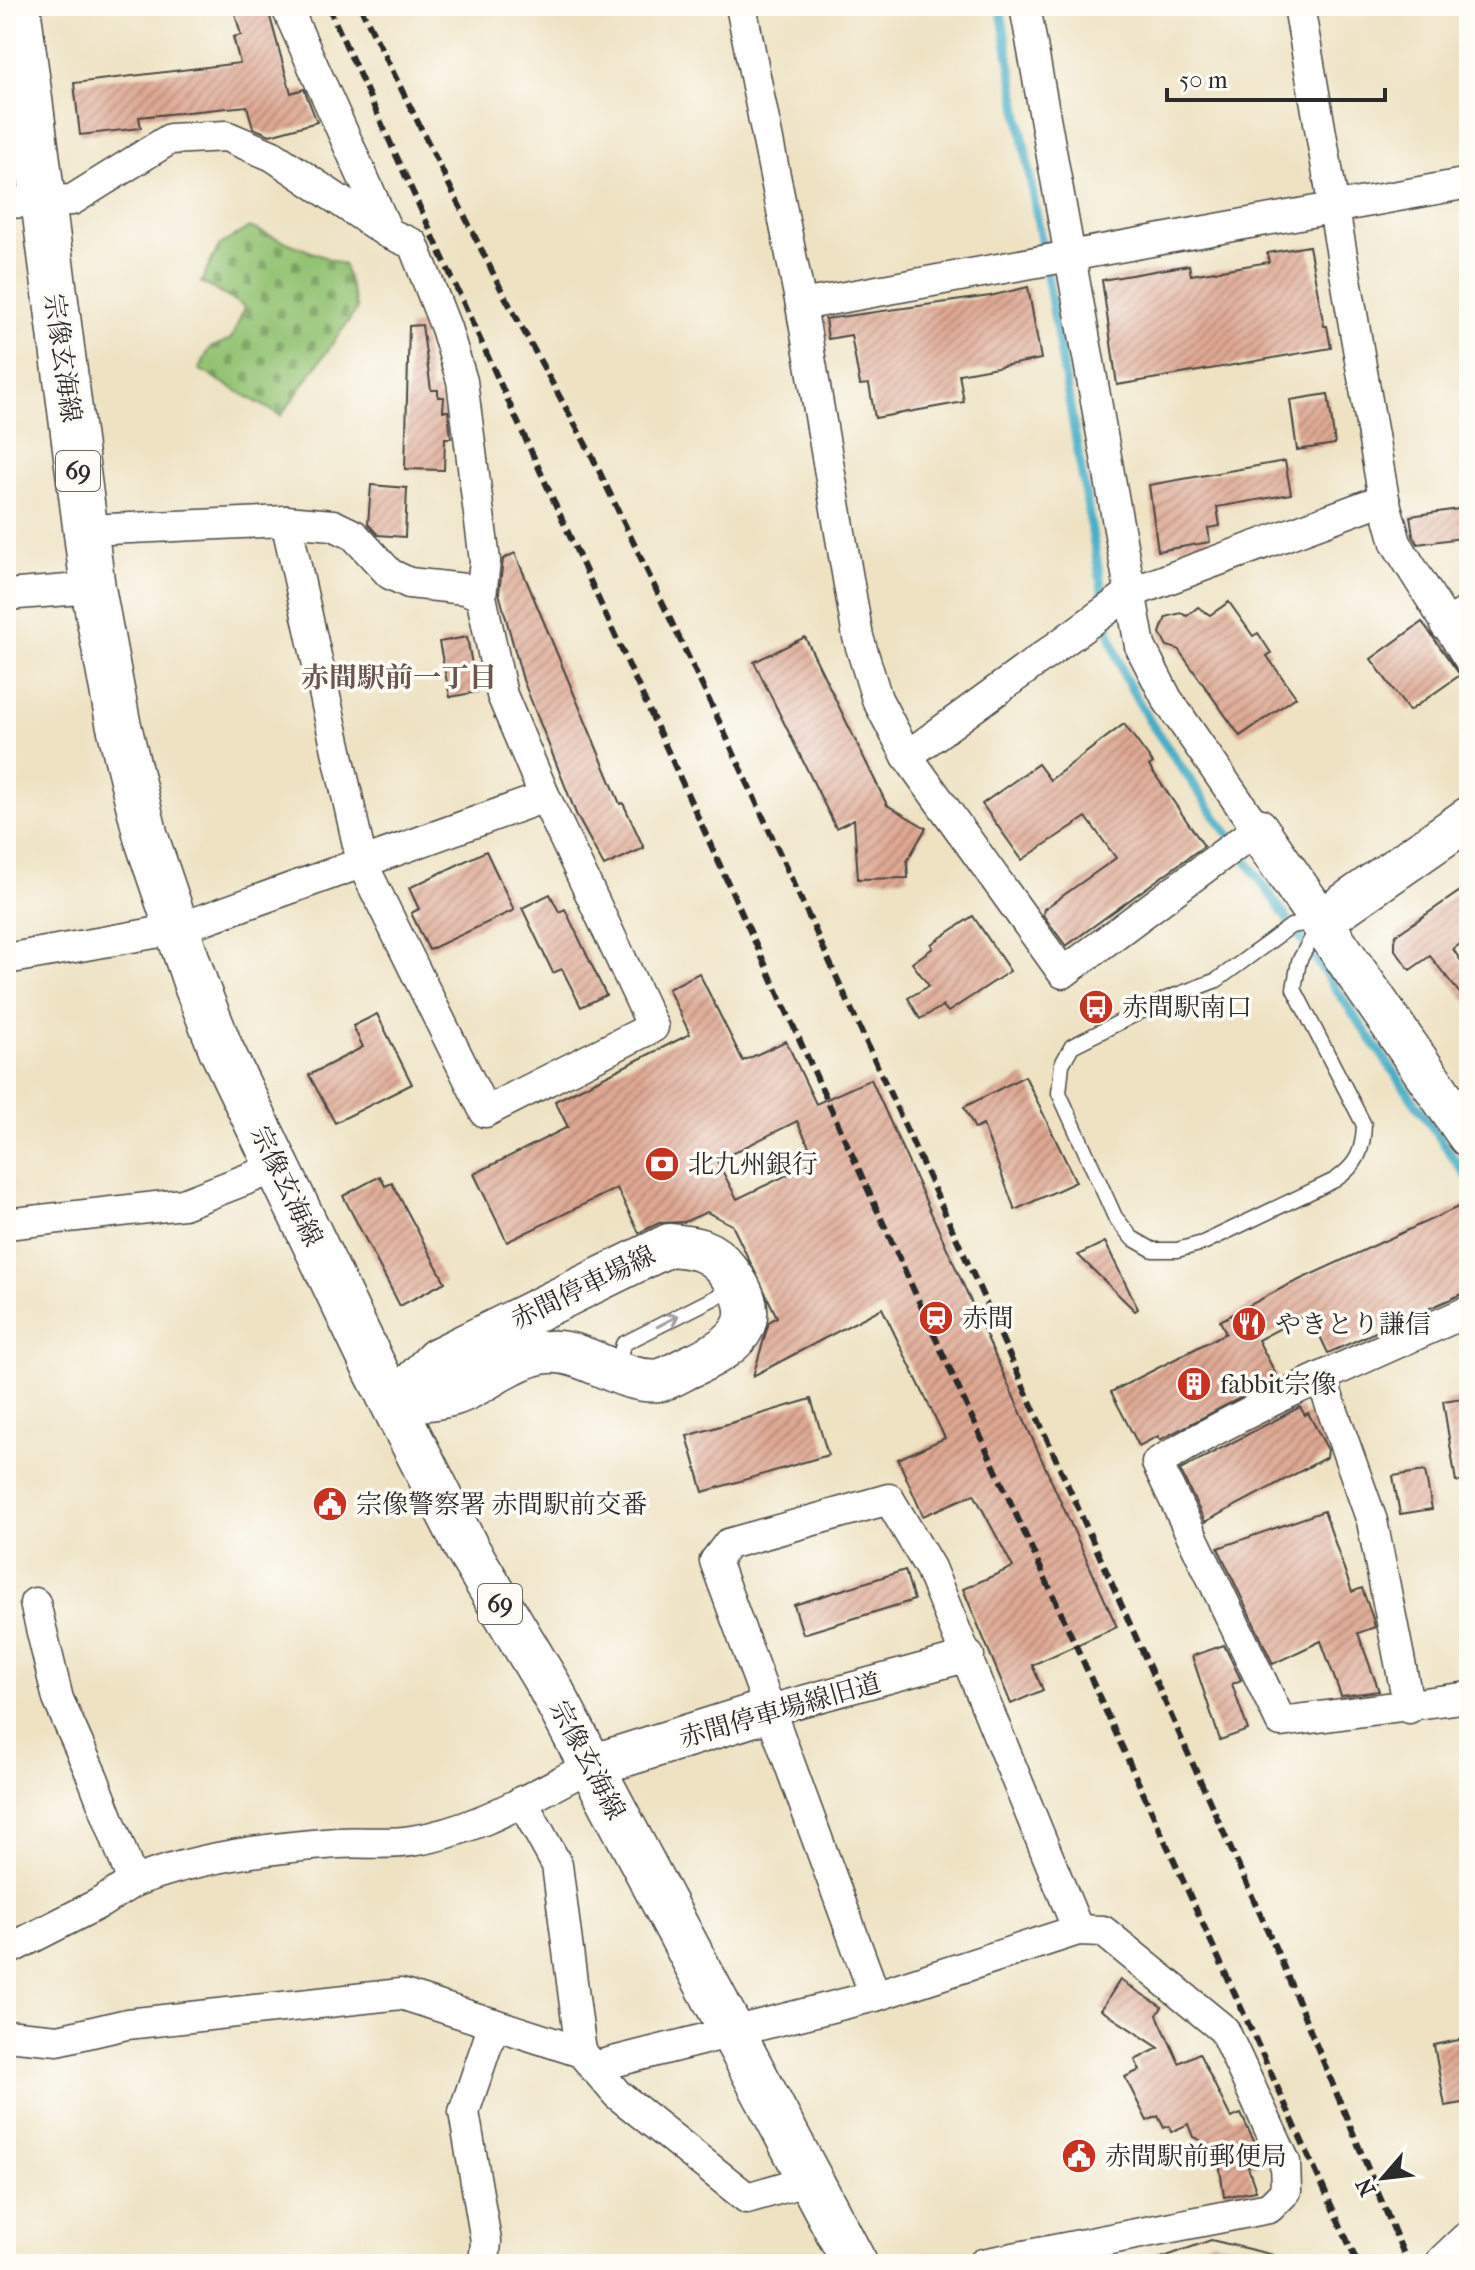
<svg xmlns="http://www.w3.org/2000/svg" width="1475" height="2270" font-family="'IM FELL French Canon','Noto Serif JP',serif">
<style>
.cemetery{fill:url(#cemetery-stones);stroke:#5f774e;stroke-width:2}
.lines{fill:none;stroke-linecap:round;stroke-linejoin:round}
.stream{stroke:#47aec7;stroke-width:9}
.building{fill:url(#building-hatch);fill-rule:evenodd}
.lane-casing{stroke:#484642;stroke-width:17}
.street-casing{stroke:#484642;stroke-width:33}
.secondary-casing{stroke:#484642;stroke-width:45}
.primary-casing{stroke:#484642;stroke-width:47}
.lane{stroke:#fff;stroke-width:14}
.street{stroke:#fff;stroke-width:30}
.secondary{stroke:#fff;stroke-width:42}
.primary{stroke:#fff;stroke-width:44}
.rail{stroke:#2b2b2b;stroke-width:6;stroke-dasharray:12 6;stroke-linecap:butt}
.oneway{stroke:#a0a0a0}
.labels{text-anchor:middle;stroke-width:7;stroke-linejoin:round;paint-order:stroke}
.shield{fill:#fdfcf7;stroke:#6a6a68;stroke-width:2}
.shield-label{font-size:24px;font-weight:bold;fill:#2b2b2b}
.street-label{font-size:26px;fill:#2b2b2b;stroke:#fdfcf7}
.poi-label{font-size:26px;fill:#2b2b2b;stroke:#fdfcf7;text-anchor:start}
.neighbourhood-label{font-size:28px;font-weight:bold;fill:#6a564f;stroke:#fdfcf7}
</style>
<defs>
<pattern id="cemetery-stones" width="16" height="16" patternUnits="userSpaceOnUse" patternTransform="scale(2)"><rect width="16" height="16" fill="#93c372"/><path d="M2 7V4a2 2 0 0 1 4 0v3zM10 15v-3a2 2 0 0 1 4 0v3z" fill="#789f5e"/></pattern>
<pattern id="building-hatch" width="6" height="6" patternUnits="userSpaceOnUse" patternTransform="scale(2)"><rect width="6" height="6" fill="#dea792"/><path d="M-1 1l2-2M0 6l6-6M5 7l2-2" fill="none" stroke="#b48877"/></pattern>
</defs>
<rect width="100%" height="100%" fill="#fdfcf7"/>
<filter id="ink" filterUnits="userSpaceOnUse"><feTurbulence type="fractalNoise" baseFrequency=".0125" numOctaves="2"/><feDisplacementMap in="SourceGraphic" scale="16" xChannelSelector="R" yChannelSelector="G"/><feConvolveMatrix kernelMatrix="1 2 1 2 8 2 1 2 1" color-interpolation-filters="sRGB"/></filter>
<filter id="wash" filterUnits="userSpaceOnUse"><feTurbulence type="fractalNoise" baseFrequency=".006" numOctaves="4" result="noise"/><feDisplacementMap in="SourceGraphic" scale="32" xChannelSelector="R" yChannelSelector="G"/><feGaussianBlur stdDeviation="1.8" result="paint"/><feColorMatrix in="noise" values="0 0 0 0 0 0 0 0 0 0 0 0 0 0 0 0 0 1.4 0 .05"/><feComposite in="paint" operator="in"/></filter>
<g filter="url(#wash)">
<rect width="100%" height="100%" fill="#eee2c2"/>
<!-- cemetery -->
<path class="cemetery" d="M 249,227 L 344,265 L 357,309 L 281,416 L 199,369 L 210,348 L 231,339 L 245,307 L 201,282 L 219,246 Z"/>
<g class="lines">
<!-- stream -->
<path class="stream" d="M 1000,6 L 1110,635 L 1125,678 L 1152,725 L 1469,1180"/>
</g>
<g id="blocks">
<!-- building -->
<g class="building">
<path d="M 233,6 L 267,6 L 291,93 L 304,89 L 317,122 L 270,135 L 253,128 L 247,106 L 139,117 L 141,128 L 80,135 L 74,83 L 240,63 L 233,37 L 241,35 Z"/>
<path d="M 1309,246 L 1324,326 L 1327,326 L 1331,348 L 1117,385 L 1102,280 L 1189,265 L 1191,275 L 1269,262 L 1267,253 Z"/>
<path d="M 1028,287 L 1041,359 L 959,374 L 964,402 L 875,418 L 869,384 L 860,385 L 851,335 L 828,339 L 825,319 L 990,296 Z"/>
<path d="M 422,325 L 431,390 L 438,390 L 438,397 L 444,397 L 443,411 L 448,411 L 451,438 L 445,438 L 444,470 L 405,469 L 409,326 Z"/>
<path d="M 1328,394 L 1335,444 L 1297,450 L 1290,400 Z"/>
<path d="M 1285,461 L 1291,494 L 1217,507 L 1220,526 L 1208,528 L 1210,542 L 1158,551 L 1149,485 Z"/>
<path d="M 371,485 L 407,488 L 405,537 L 378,535 L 368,524 Z"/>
<path d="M 1466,508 L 1469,537 L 1418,544 L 1413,536 L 1410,516 Z"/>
<path d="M 515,553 L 620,804 L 623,803 L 644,848 L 604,866 L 577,816 L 523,680 L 499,593 L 503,559 Z"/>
<path d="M 1229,602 L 1253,636 L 1258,633 L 1271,653 L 1267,656 L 1296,697 L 1240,736 L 1178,649 L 1167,646 L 1160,633 L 1166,617 L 1181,613 L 1187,616 L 1198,607 L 1210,615 Z"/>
<path d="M 1422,622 L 1460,675 L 1409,711 L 1371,659 Z"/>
<path d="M 467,637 L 477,692 L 450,697 L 439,642 Z"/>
<path d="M 805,637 L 887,805 L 926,828 L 907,861 L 908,878 L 858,879 L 854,819 L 836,828 L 754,662 Z"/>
<path d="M 1124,724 L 1153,763 L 1149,766 L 1204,846 L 1066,946 L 1043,915 L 1044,909 L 1116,858 L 1086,817 L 1022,860 L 982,804 L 1038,764 L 1050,780 Z"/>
<path d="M 486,851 L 514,910 L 429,950 L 411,913 L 419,909 L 409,888 Z"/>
<path d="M 1469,885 L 1469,938 L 1453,949 L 1469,973 L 1469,1005 L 1430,956 L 1410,970 L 1395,950 L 1395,942 L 1396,935 Z"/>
<path d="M 550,894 L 559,912 L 565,909 L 606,995 L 581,1007 L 562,969 L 553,973 L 522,908 Z"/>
<path d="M 973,916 L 1010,971 L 948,1012 L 943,1006 L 920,1019 L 908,998 L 929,986 L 912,963 L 933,948 L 931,944 Z"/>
<path d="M 699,973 L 743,1061 L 786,1041 L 816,1104 L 871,1079 L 1117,1627 L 1032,1665 L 1043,1690 L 1011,1704 L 963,1589 L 1013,1567 L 974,1494 L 923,1516 L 898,1459 L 945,1438 L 882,1308 L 753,1376 L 769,1322 L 777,1317 L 732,1225 L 707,1212 L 684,1222 L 659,1223 L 639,1233 L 617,1188 L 507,1242 L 474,1174 L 568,1127 L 555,1101 L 690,1034 L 668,989 ZM 797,1121 L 816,1161 L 737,1199 L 717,1161 Z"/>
<path d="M 377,1014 L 412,1084 L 335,1123 L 309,1075 L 363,1047 L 353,1026 Z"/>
<path d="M 1025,1076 L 1076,1182 L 1015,1210 L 983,1125 L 975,1129 L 964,1107 Z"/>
<path d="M 380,1176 L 385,1186 L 392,1183 L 445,1282 L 400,1306 L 343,1196 Z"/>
<path d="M 1469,1202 L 1469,1291 L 1328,1353 L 1309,1313 L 1258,1340 L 1278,1378 L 1160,1440 L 1158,1436 L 1139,1446 L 1111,1392 L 1226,1333 L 1220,1321 L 1286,1286 Z"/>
<path d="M 1105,1242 L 1138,1309 L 1135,1311 L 1078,1255 Z"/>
<path d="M 1469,1397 L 1469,1481 L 1456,1482 L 1443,1401 Z"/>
<path d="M 811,1399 L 828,1455 L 703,1492 L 687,1436 Z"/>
<path d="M 1300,1407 L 1305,1415 L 1308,1413 L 1328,1450 L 1327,1457 L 1205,1522 L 1180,1470 Z"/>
<path d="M 1425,1471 L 1432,1509 L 1400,1514 L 1393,1476 Z"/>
<path d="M 1324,1511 L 1352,1592 L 1362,1588 L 1373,1619 L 1375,1627 L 1358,1633 L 1379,1691 L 1341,1696 L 1321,1641 L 1273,1664 L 1218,1548 Z"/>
<path d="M 905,1570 L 914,1600 L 803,1634 L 794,1605 Z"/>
<path d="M 1224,1645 L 1241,1680 L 1232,1684 L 1248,1730 L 1220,1740 L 1192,1656 Z"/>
<path d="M 1120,1980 L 1162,2007 L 1157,2015 L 1179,2063 L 1199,2053 L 1231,2118 L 1241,2114 L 1264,2162 L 1248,2167 L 1256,2191 L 1224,2197 L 1217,2148 L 1193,2137 L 1188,2124 L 1171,2132 L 1169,2126 L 1164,2128 L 1158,2116 L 1147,2121 L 1125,2077 L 1140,2070 L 1135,2060 L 1159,2048 L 1101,2010 Z"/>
<path d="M 1464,2039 L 1466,2047 L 1469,2047 L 1469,2102 L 1445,2106 L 1434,2045 Z"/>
<path d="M 1211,2240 L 1274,2255 L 1272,2264 L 1153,2264 L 1153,2261 Z"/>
</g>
</g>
</g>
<g filter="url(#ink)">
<use href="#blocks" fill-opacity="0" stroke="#484642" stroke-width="2"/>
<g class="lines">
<!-- lane casing -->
<g class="lane-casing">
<g id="lane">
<path d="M 1321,921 L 1299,961 L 1294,989 L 1364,1125 C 1363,1152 1357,1165 1335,1180 L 1203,1243 L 1177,1250 L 1153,1250 L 1132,1238 L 1115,1217 L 1059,1093 L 1062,1064 L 1072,1046 L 1166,999 L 1217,980 L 1291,926 Z"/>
<path d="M 617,1370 L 623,1344 L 734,1288"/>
</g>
</g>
<!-- street casing -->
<g class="street-casing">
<g id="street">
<path d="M 286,6 L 388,233 L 413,244 L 446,328 L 462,381 L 485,561 L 481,596 L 502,695 L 545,797 L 653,1027 L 485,1112 L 362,863 L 286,521"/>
<path d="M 741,6 L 801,305 L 858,637 L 877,699 L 907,756 L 1063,973 L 1257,829 L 1167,699 L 1140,646 L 1025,6"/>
<path d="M 1299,6 L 1384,499 L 1396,543 L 1469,659"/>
<path d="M 6,203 L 72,200 L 170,139 L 226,136 L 273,156 L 386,232"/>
<path d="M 801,305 L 1469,183"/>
<path d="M 86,530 L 286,521 L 333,525 L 354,535 L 390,574 L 409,583 L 465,589 L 481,596"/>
<path d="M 6,595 L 93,588"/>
<path d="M 1446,626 L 1469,610"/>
<path d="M 907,756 L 1130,593 L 1384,499"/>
<path d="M 6,959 L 177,929 L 545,797"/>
<path d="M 6,1224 L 183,1204 L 278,1167"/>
<path d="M 1469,1311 C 1364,1358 1256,1403 1157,1463 L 1281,1722 L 1469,1697"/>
<path d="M 1321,1378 L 1372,1521 L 1409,1708"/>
<path d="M 35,1603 L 58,1699 L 93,1778 L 133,1882 C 197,1857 269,1848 337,1843 C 362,1841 387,1845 411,1841 C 476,1832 533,1795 591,1766"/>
<path d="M 770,1710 L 969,1656"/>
<path d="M 522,1801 L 557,1865 L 581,2052"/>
<path d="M 6,1951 L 100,1903 L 133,1882"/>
<path d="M 875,1996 L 715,1561 L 728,1544 L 889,1499 L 930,1568 L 1078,1930"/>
<path d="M 6,2035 L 58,2040 L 127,2024 L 401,1994 L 581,2052 L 617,2094 L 747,2198 L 809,2180"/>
<path d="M 593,2067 L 875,1996 L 1078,1930 L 1103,1931 L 1224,2030 L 1285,2162 L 1286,2191 L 1269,2208 L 983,2264"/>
<path d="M 484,2264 L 486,2241 L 464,2112 L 494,2024"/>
</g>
</g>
<!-- secondary casing -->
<g class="secondary-casing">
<g id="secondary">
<path d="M 1257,829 L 1469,1136"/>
<path d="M 1321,921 L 1469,818"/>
<path d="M 669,1245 C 694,1247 711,1249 727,1270 C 766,1319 741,1343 693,1365 C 683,1369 670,1378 660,1380 C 621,1385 587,1349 548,1352 C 514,1354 485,1384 454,1394 C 435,1400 413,1400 393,1403 L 437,1359 Z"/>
<path d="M 591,1766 L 770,1710"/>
<path d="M 1447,2264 L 1469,2243"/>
</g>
</g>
<!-- primary casing -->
<g class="primary-casing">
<path id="primary" d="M 18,6 L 93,588 L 118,722 L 146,837 L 197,988 L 221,1049 L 372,1363 L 467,1549 L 549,1686 L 855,2264"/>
</g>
<!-- lane -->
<use href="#lane" class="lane"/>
<!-- street -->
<use href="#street" class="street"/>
<!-- secondary -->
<use href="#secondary" class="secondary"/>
<!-- primary -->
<use href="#primary" class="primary"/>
<!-- rail -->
<g class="rail">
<path d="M 328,6 L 1358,2264"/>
<path d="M 360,6 L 503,293 L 591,454 L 719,721 L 977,1283 L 1279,1956 L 1408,2264"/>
</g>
</g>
<!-- one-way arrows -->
<defs><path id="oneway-shaft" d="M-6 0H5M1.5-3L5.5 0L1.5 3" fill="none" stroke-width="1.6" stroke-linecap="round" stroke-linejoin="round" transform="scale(2)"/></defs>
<use class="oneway" href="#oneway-shaft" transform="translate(668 1321) rotate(-28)"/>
</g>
<!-- icons -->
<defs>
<g id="bus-disc" transform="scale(1.8)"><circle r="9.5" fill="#c8321e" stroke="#fdfcf7"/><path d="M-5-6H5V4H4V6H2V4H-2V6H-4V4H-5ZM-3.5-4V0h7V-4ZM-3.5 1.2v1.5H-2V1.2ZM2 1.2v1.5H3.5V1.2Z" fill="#fff"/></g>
<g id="bank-disc" transform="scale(1.8)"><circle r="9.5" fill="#c8321e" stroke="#fdfcf7"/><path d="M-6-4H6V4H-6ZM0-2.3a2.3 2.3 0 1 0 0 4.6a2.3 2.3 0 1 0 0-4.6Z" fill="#fff"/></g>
<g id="station-disc" transform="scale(1.8)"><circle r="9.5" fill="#c8321e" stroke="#fdfcf7"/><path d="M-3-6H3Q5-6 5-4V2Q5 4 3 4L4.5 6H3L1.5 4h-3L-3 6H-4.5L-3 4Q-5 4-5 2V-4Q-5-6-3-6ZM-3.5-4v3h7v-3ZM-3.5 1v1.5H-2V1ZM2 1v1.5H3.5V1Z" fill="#fff"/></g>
<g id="restaurant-disc" transform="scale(1.8)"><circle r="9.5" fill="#c8321e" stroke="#fdfcf7"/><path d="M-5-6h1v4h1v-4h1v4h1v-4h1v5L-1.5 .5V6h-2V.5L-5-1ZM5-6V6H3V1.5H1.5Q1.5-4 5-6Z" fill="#fff"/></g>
<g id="building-disc" transform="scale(1.8)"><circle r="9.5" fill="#c8321e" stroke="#fdfcf7"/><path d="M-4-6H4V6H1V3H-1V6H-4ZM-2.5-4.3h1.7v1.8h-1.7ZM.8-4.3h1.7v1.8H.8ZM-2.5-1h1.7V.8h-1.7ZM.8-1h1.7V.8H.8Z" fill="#fff"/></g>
<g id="civic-disc" transform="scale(1.8)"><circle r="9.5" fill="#c8321e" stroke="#fdfcf7"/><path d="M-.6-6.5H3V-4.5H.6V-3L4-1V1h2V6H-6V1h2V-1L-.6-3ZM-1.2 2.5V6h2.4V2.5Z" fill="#fff"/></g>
</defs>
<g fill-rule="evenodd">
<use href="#bus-disc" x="1096" y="1007"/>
<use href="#bank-disc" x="662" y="1164"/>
<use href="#station-disc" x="936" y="1318"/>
<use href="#restaurant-disc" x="1249" y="1324"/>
<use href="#building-disc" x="1194" y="1384"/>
<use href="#civic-disc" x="330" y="1504"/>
<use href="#civic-disc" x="1079" y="2156"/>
</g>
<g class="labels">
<!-- shield labels -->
<g class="shield">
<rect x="56" y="451" width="44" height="40" rx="6"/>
<rect x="478" y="1584" width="44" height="40" rx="6"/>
</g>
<g class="shield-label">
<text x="78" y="479">69</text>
<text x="500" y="1612">69</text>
</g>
<!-- street labels -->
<g class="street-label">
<text transform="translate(63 358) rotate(82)" y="9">宗像玄海線</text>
<text transform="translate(287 1186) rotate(64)" y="9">宗像玄海線</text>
<text transform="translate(583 1287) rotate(-26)" y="9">赤間停車場線</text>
<text transform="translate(780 1710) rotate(-16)" y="9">赤間停車場線旧道</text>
<text transform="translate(588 1760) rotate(62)" y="9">宗像玄海線</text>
</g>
<!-- poi labels -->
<g class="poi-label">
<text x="1122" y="1016">赤間駅南口</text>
<text x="688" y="1173">北九州銀行</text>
<text x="962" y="1327">赤間</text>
<text x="1275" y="1333">やきとり謙信</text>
<text x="1220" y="1393">fabbit宗像</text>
<text x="356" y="1513">宗像警察署 赤間駅前交番</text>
<text x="1105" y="2165">赤間駅前郵便局</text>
</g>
<!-- neighbourhood labels -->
<g class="neighbourhood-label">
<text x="399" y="687">赤間駅前一丁目</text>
</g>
</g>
<!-- margin -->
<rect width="1475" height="2270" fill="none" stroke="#fdfcf7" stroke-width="32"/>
<!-- north arrow -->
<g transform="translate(1383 2178) rotate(242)" stroke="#fdfcf7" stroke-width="6" paint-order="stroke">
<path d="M0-6L14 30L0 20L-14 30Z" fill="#2b2b2b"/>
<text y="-12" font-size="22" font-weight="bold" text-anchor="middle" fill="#2b2b2b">N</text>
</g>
<!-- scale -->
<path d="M1167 88v12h218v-12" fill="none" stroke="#2b2b2b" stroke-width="4"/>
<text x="1179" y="88" font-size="24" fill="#2b2b2b" stroke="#fdfcf7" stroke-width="6" paint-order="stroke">50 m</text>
</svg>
